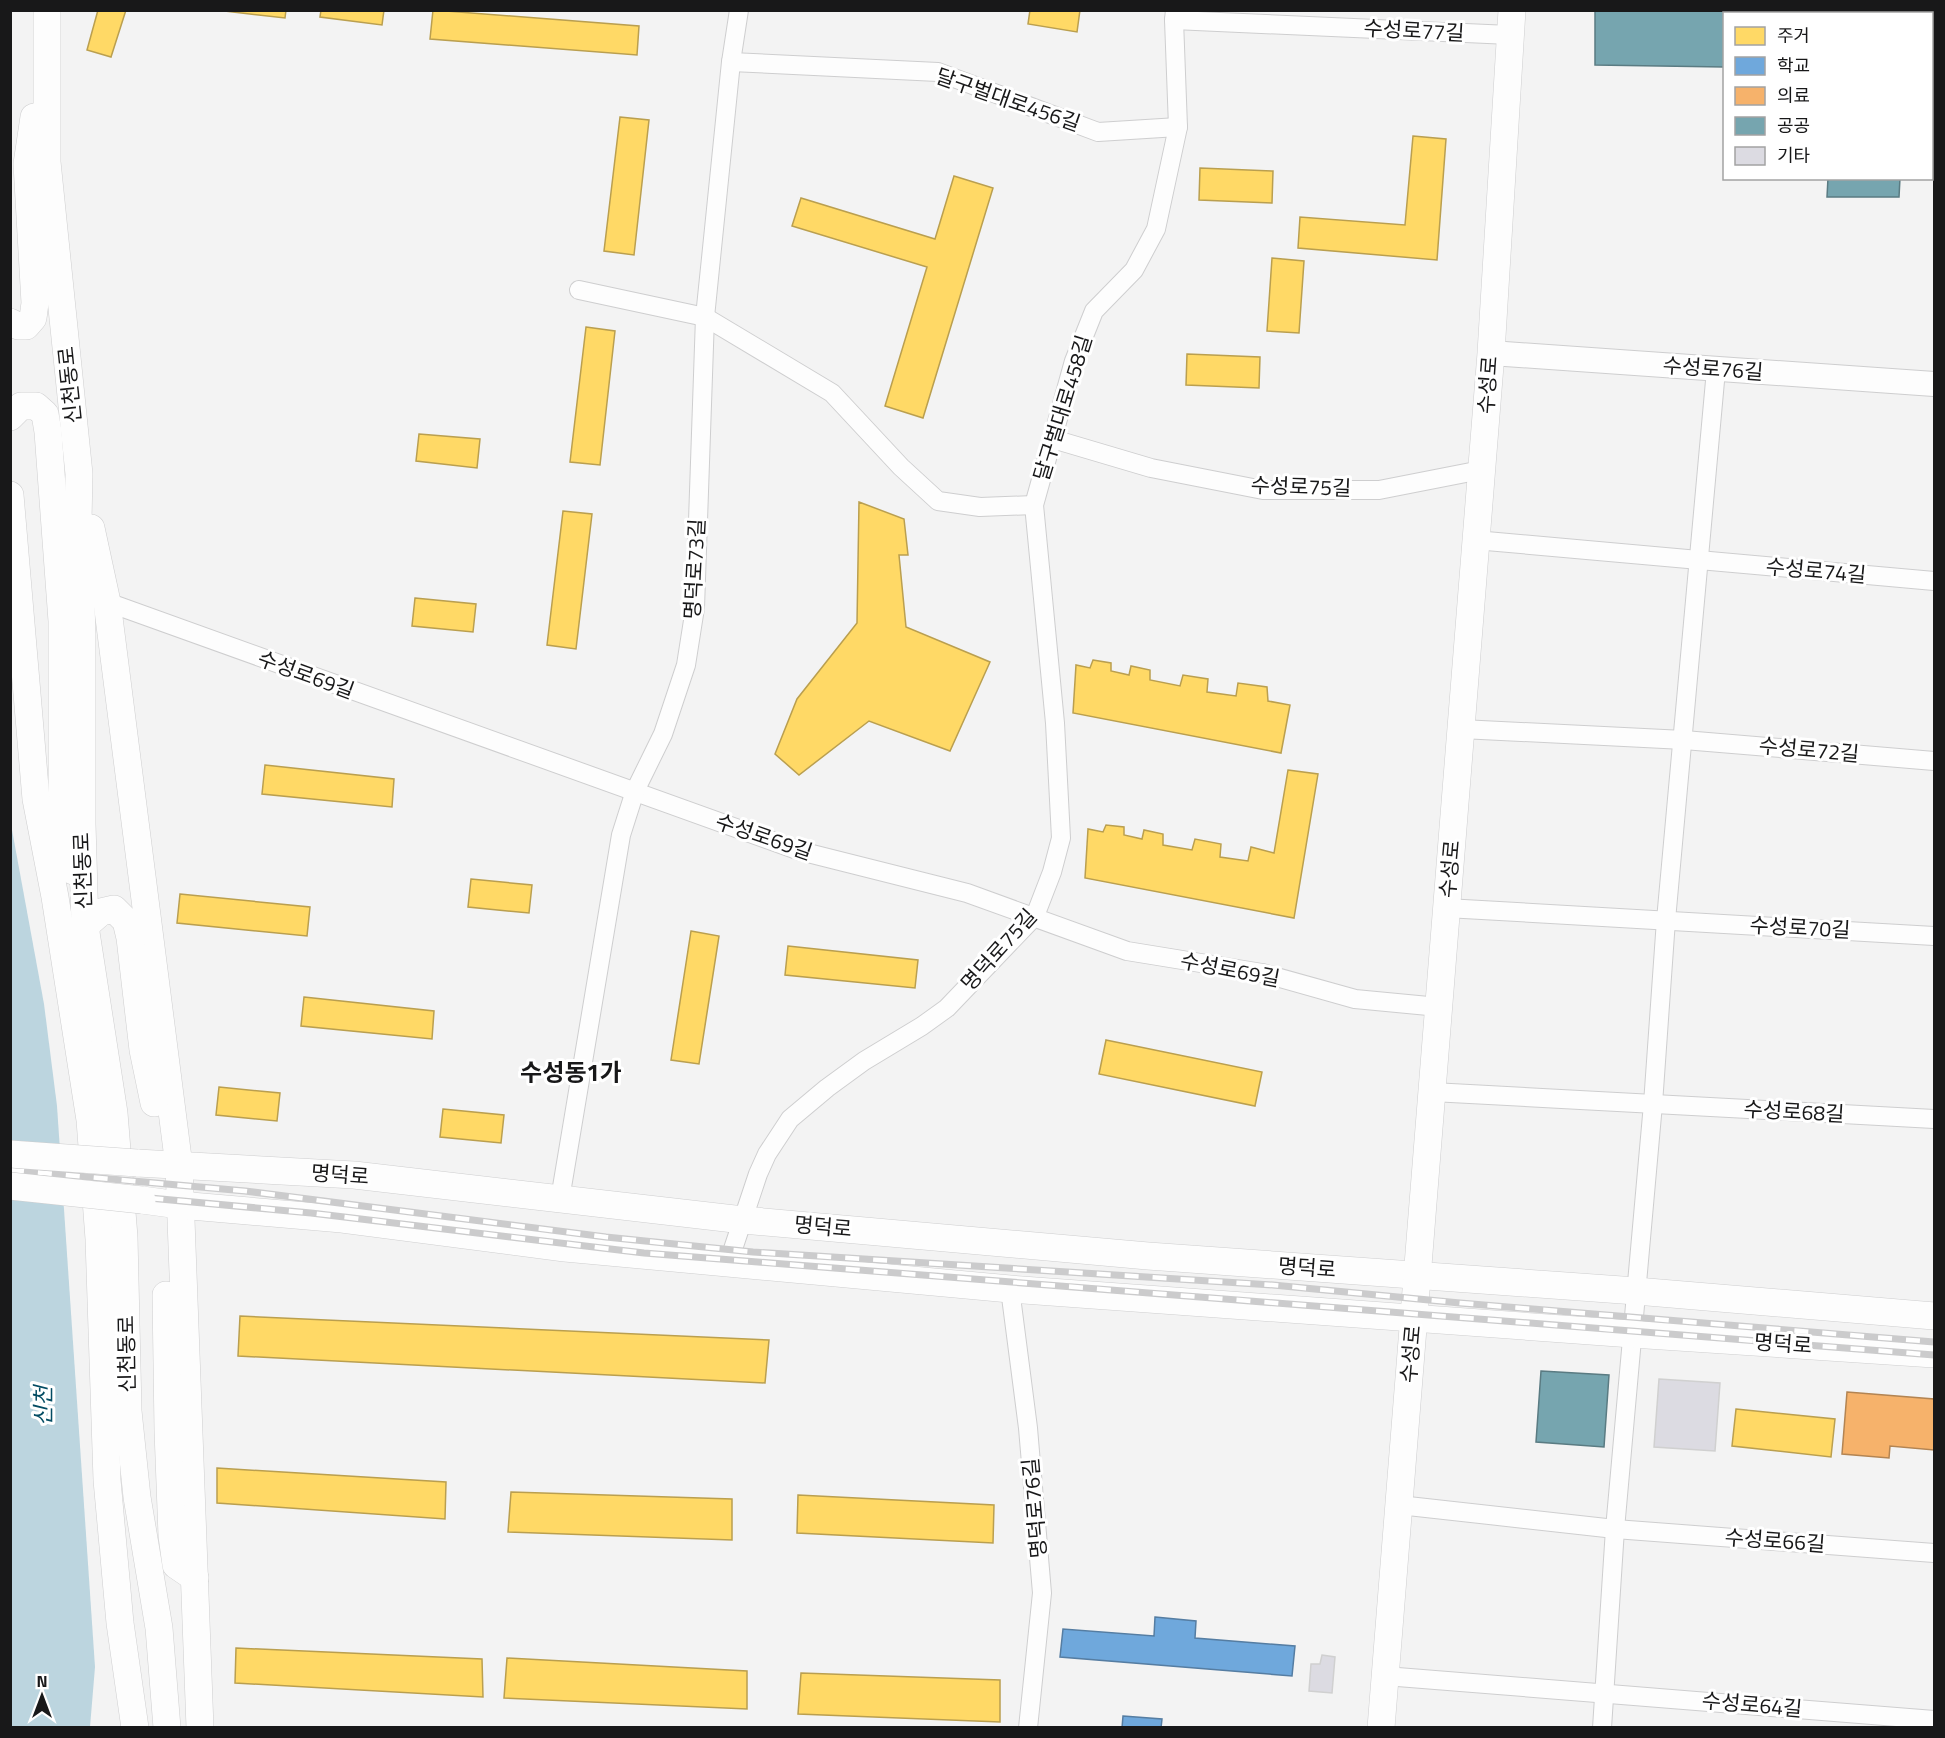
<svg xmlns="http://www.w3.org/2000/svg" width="1945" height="1738" font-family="'Titillium Web','Noto Sans KR',sans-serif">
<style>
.water{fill:#bcd5df}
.pier{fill:#f3f3f3}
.homes{fill:#ffd966;stroke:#ba9f4f;stroke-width:1.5}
.schools{fill:#6fa8dc;stroke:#557da2;stroke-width:1.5}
.health{fill:#f6b26b;stroke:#b38452;stroke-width:1.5}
.public{fill:#76a5af;stroke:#5a7b82;stroke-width:1.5}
.building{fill:#dcdbe2;stroke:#d0d0d0;stroke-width:1.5}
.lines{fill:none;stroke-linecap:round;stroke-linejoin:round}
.minor-casing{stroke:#cececf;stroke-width:20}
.tertiary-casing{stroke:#cececf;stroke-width:26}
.secondary-casing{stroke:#cececf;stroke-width:28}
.minor{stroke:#fdfdfd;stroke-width:18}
.tertiary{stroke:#fdfdfd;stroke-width:24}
.secondary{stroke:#fdfdfd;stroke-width:27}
.rail-casing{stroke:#cbcbcc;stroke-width:7}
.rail{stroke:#fff;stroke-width:4.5;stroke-dasharray:14;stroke-linecap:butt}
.secondary-bridge-casing{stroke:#cececf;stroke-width:28;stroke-linecap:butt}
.secondary-bridge{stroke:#fdfdfd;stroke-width:27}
.labels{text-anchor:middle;stroke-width:6;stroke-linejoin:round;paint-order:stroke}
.street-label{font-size:21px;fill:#181819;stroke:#fff}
.water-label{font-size:22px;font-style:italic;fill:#034c63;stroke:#fff}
.quarter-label{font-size:24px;font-weight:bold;fill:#181819;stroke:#fff}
</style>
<rect width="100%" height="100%" fill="#f3f3f3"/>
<!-- water -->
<path class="water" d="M 10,819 L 44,1004 L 57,1106 L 95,1667 L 90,1727 L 11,1727 Z"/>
<!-- pier -->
<path class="pier" d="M 11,1156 L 63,1160 L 65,1184 L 10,1180 Z"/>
<!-- homes -->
<g class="homes">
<path d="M 98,10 L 126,10 L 111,57 L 87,50 Z"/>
<path d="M 216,10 L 286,10 L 285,18 Z"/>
<path d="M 321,10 L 384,10 L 382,25 L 320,17 Z"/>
<path d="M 433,10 L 639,26 L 637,55 L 430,39 Z"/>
<path d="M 1030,10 L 1080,10 L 1077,32 L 1028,24 Z"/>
<path d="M 620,117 L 649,120 L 634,255 L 604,251 Z"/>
<path d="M 1413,136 L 1446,139 L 1437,260 L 1298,248 L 1300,217 L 1405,225 Z"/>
<path d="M 1200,168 L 1273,171 L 1272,203 L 1199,200 Z"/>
<path d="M 954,176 L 993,188 L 923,418 L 885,406 L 927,267 L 792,226 L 801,198 L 935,239 Z"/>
<path d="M 1272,258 L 1304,261 L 1299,333 L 1267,331 Z"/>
<path d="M 586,327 L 615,331 L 600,465 L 570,462 Z"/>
<path d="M 1187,354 L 1260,357 L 1259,388 L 1186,385 Z"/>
<path d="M 419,434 L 480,439 L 477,468 L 416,461 Z"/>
<path d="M 859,502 L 904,519 L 908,555 L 899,555 L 906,627 L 990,662 L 950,751 L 869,721 L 799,775 L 775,754 L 797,699 L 857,623 Z"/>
<path d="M 563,511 L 592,514 L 576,649 L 547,645 Z"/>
<path d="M 415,598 L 476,604 L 473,632 L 412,626 Z"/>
<path d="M 1093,660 L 1111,663 L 1111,671 L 1129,675 L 1131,666 L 1150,670 L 1150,680 L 1180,686 L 1183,675 L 1208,679 L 1207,692 L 1236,696 L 1238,683 L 1267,687 L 1268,701 L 1290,705 L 1281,753 L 1073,713 L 1076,665 L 1090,668 Z"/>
<path d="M 265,765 L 394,779 L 392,807 L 262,794 Z"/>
<path d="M 1288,770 L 1318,774 L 1294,918 L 1085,878 L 1088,829 L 1103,832 L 1106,825 L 1124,827 L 1124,835 L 1142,839 L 1144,830 L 1163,834 L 1163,845 L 1192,850 L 1195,839 L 1221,844 L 1220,857 L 1248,861 L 1251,847 L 1274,853 Z"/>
<path d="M 471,879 L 532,885 L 529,913 L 468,907 Z"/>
<path d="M 180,894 L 310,907 L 307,936 L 177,923 Z"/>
<path d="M 691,931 L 719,936 L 699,1064 L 671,1060 Z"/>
<path d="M 788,946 L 918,960 L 915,988 L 785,975 Z"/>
<path d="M 304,997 L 434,1011 L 432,1039 L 301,1026 Z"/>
<path d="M 1106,1040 L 1262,1072 L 1255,1106 L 1099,1074 Z"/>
<path d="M 219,1087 L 280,1093 L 277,1121 L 216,1115 Z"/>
<path d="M 443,1109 L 504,1115 L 501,1143 L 440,1137 Z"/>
<path d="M 240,1316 L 769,1340 L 765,1383 L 238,1356 Z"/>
<path d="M 1736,1409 L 1835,1419 L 1831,1457 L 1732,1446 Z"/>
<path d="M 217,1468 L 446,1482 L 445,1519 L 217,1503 Z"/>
<path d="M 511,1492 L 732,1499 L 732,1540 L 508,1532 Z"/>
<path d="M 798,1495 L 994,1505 L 993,1543 L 797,1533 Z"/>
<path d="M 236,1648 L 482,1659 L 483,1697 L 235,1683 Z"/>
<path d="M 507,1658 L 747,1671 L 747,1709 L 504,1698 Z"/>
<path d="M 801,1673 L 1000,1680 L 1000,1722 L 798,1714 Z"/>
</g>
<!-- schools -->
<g class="schools">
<path d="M 1155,1617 L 1196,1621 L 1195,1638 L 1295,1646 L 1292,1676 L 1060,1657 L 1063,1629 L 1154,1636 Z"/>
<path d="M 1123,1716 L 1162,1719 L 1161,1728 L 1122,1728 Z"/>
</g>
<!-- health -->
<path class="health" d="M 1847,1392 L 1934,1399 L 1934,1450 L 1890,1446 L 1889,1458 L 1842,1454 Z"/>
<!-- public -->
<g class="public">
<path d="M 1595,10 L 1924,10 L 1924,14 L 1724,14 L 1724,67 L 1595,65 Z"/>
<path d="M 1828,178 L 1900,178 L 1899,197 L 1827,197 Z"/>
<path d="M 1541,1371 L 1609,1375 L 1604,1447 L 1536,1442 Z"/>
</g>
<!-- building -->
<g class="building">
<path d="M 1659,1379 L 1720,1383 L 1715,1451 L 1654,1447 Z"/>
<path d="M 1322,1655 L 1335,1657 L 1332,1693 L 1309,1691 L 1311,1664 L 1320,1664 Z"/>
</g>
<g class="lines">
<!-- minor casing -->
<g class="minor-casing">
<g id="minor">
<path d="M 1174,20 L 1510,35"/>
<path d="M 731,62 L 938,72 L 1098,132 L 1178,127"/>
<path d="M 579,290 L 705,317 L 832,393 L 901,467 L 938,501 L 980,507 L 1034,505"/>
<path d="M 1053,439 L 1151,468 L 1263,490 L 1379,490 L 1481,470"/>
<path d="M 1475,540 L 1934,581"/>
<path d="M 107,602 L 800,851 L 967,893 L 1127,951 L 1262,973 L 1355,999 L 1439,1007"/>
<path d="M 1461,729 L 1684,740 L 1934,761"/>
<path d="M 1446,908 L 1934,936"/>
<path d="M 1432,1092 L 1934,1119"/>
<path d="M 560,1199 L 621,835 L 635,791 L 663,734 L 686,665 L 695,608 L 705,317 L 731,62 L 739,10"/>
<path d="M 728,1264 L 758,1174 L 767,1154 L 790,1119 L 827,1088 L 864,1061 L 922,1026 L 947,1008 L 1035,916 L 1052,872 L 1061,838 L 1055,723 L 1034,505 L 1074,361 L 1094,311 L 1134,270 L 1156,229 L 1178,127 L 1174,20 L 1175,10"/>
<path d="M 1010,1289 L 1028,1428 L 1042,1593 L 1028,1728"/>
<path d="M 1399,1505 L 1615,1529 L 1934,1553"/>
<path d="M 1385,1676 L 1934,1720"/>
<path d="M 1602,1728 L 1615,1529 L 1653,1104 L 1666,920 L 1716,370"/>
</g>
</g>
<!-- tertiary casing -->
<g class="tertiary-casing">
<path id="tertiary" d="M 1491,353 L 1934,384"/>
</g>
<!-- secondary casing -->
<g class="secondary-casing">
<g id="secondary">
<path d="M 47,10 L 47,162 L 79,474 L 78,521 L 82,633 L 82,824 L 85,926 L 114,1113 L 124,1237 L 128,1411 L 137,1497 L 159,1628 L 167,1728"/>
<path d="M 10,322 L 18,326 L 26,326 L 33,318 L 35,303 L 27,164 L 34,117"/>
<path d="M 10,417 L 21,406 L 36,406 L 45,414 L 48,432 L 62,621 L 62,833 L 73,871"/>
<path d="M 10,495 L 36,799 L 55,897 L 90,1120 L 99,1239 L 107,1480 L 120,1623 L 135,1728"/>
<path d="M 91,528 L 107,602 L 179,1166 L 200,1728"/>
<path d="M 85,926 L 101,912 L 114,909 L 126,921 L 130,938 L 143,1050 L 154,1103"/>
<path d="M 137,1163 L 354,1175 L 743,1220 L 1148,1256 L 1636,1291 L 1934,1316"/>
<path d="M 142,1200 L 179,1205 L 342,1219 L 565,1248 L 1010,1289 L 1632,1334 L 1934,1354"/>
<path d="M 166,1295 L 168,1431 L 172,1536 L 176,1565 L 195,1578"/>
<path d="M 1381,1728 L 1491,353 L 1512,10"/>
</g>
</g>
<!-- minor -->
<use href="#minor" class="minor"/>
<!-- tertiary -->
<use href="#tertiary" class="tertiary"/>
<!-- secondary -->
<use href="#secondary" class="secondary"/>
<!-- rail casing -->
<g class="rail-casing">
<g id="rail">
<path d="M 10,1170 L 245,1191 L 606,1237 L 753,1252 L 1273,1285 L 1460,1303 L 1934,1342"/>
<path d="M 10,1185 L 311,1213 L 644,1253 L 1934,1355"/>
</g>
</g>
<!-- rail -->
<use href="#rail" class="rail"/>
<!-- secondary-bridge casing -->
<g class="secondary-bridge-casing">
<g id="secondary-bridge">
<path d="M 10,1154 L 137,1163"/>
<path d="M 10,1186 L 142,1200"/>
</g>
</g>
<!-- secondary-bridge -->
<use href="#secondary-bridge" class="secondary-bridge"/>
</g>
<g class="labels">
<!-- street labels -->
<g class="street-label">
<text transform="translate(1414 31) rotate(3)" y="7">수성로77길</text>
<text transform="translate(1008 100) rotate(19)" y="7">달구벌대로456길</text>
<text transform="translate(1713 369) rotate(4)" y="7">수성로76길</text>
<text transform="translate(70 385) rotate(-96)" y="7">신천동로</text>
<text transform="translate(1488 385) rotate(-86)" y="7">수성로</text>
<text transform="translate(1063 408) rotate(-73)" y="7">달구벌대로458길</text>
<text transform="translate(1301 487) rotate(2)" y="7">수성로75길</text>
<text transform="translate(695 569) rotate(-87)" y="7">명덕로73길</text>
<text transform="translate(1816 571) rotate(5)" y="7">수성로74길</text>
<text transform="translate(306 675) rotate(20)" y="7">수성로69길</text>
<text transform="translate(1809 750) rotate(5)" y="7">수성로72길</text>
<text transform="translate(764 837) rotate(19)" y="7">수성로69길</text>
<text transform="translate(1450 869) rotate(-85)" y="7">수성로</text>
<text transform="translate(83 871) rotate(-92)" y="7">신천동로</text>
<text transform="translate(1800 928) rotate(3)" y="7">수성로70길</text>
<text transform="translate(999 950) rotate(-48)" y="7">명덕로75길</text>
<text transform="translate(1230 970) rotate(11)" y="7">수성로69길</text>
<text transform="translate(1794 1112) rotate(3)" y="7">수성로68길</text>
<text transform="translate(340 1175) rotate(4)" y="7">명덕로</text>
<text transform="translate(823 1227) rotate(5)" y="7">명덕로</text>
<text transform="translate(1307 1268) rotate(4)" y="7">명덕로</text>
<text transform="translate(1783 1344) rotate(4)" y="7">명덕로</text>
<text transform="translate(127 1354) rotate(-91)" y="7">신천동로</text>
<text transform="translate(1411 1354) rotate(-85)" y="7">수성로</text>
<text transform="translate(1035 1508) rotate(-95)" y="7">명덕로76길</text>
<text transform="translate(1775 1541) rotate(4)" y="7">수성로66길</text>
<text transform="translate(1752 1705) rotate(5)" y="7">수성로64길</text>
</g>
<!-- water labels -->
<g class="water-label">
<text transform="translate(43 1406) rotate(-90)" y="8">신천</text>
</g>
<!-- quarter labels -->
<g class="quarter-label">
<text x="571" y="1081">수성동1가</text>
</g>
</g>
<!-- border -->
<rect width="1945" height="1738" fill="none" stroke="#181819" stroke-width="24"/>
<!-- legend -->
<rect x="1723" y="12" width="210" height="168" fill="#ffffff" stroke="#a3a3a3" stroke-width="1.5"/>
<rect x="1735" y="27" width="30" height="18" fill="#ffd966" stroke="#a3a3a3" stroke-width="1.5"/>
<text x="1777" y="42" font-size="18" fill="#181819">주거</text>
<rect x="1735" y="57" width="30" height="18" fill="#6fa8dc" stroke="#a3a3a3" stroke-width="1.5"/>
<text x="1777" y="72" font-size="18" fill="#181819">학교</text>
<rect x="1735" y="87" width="30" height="18" fill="#f6b26b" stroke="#a3a3a3" stroke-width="1.5"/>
<text x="1777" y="102" font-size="18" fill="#181819">의료</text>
<rect x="1735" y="117" width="30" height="18" fill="#76a5af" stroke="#a3a3a3" stroke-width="1.5"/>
<text x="1777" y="132" font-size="18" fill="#181819">공공</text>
<rect x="1735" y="147" width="30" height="18" fill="#dcdbe2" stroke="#a3a3a3" stroke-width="1.5"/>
<text x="1777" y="162" font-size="18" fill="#181819">기타</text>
<!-- north arrow -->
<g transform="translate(42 1696)" stroke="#ffffff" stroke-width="4.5" paint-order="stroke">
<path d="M0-4.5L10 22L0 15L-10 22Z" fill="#181819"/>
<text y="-9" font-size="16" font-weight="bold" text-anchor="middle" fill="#181819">N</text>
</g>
</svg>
